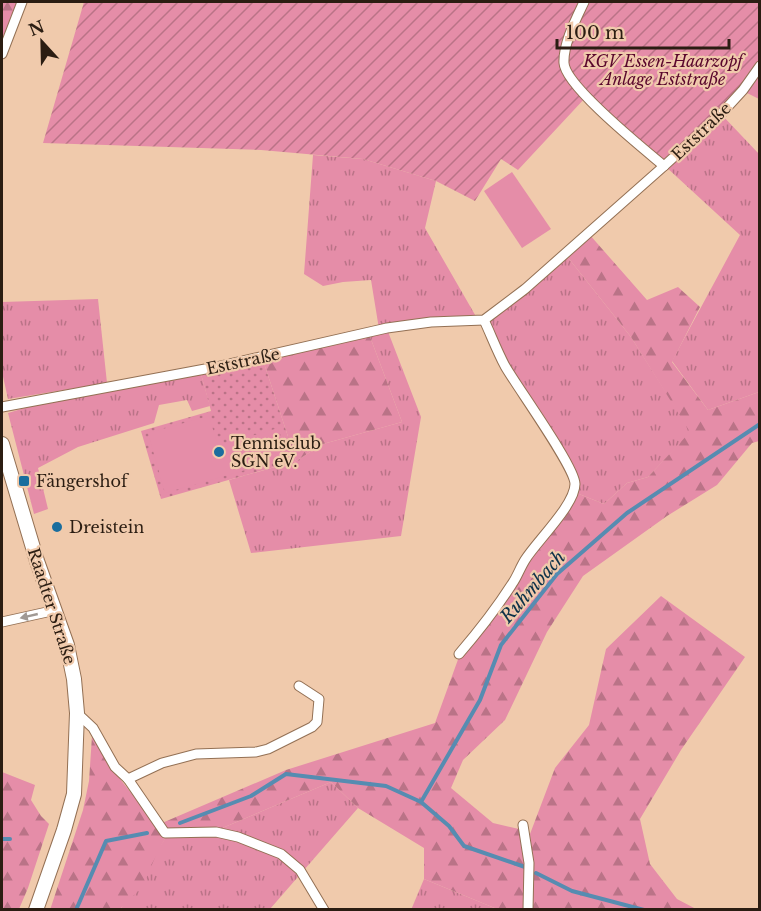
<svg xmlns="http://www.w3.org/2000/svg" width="761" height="911" font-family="'Libre Baskerville',serif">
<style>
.grass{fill:url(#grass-tufts)}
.forest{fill:url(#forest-firs)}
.park{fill:url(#park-dots)}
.garden{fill:url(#garden-furrows)}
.pitch{fill:#e58da8}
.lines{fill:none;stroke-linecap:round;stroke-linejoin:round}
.stream{stroke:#568cb1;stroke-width:4}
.minor-casing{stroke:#937054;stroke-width:11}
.secondary-casing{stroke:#937054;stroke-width:16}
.minor{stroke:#fff;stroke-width:9}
.secondary{stroke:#fff;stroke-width:14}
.oneway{fill:#a09994}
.poi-dot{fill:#196d9e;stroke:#f0caac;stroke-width:2}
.labels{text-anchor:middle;stroke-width:4.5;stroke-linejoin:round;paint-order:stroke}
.park-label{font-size:16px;font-style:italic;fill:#5a072d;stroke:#f0caac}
.street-label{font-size:16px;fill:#2b1d12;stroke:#f0caac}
.poi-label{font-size:16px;fill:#2b1d12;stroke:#f0caac;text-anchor:start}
.water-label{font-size:18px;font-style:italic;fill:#0d3249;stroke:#f0caac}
</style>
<defs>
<pattern id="grass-tufts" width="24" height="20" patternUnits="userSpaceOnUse" patternTransform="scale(1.5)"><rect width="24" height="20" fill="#e58da8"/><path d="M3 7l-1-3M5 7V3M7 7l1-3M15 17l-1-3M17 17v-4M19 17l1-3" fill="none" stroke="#ba7387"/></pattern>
<pattern id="forest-firs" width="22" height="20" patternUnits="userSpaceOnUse" patternTransform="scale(1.5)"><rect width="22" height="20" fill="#e58da8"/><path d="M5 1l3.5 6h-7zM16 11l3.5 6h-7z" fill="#ba7387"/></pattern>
<pattern id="park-dots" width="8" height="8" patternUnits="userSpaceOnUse" patternTransform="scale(1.5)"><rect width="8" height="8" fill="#e58da8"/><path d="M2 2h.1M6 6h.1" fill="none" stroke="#ba7387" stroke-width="1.8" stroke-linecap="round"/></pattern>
<pattern id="garden-furrows" width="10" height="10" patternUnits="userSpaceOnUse" patternTransform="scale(1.5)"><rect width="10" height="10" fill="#e58da8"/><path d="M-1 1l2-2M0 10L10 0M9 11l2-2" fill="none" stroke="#ba7387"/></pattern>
</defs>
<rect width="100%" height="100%" fill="#f0caac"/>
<!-- grass -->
<g class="grass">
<path d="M 759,67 L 759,99 L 743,91 Z"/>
<path d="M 721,114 L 759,154 L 759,392 L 708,410 L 672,361 L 740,235 L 665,166 Z"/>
<path d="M 313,155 L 363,159 L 436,181 L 425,228 L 478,320 L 379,329 L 371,280 L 343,282 L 323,286 L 304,274 Z"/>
<path d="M 566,255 L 631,337 L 691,432 L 648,477 L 627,483 L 604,504 L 574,492 L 577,485 L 506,364 L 486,321 Z"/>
<path d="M 98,299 L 107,383 L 8,399 L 2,372 L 2,302 Z"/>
<path d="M 387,329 L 421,417 L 401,536 L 251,553 L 229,480 L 296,461 L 323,444 L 402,422 L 369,334 Z"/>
<path d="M 201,374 L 210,406 L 192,411 L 187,400 L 159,405 L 154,423 L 78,447 L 38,468 L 48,509 L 34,514 L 8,413 L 38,404 Z"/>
<path d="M 331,782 L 358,808 L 270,909 L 120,910 L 166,837 L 220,829 Z"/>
<path d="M 424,879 L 497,909 L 411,910 Z"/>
</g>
<!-- forest -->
<g class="forest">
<path d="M 2,2 L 20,2 L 2,49 Z"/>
<path d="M 589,234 L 647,300 L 678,287 L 700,307 L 672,362 L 708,410 L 759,392 L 759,441 L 752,443 L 717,485 L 667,516 L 583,576 L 547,632 L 505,720 L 463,760 L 451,788 L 493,823 L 519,829 C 523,855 530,884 523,909 L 497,909 L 424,879 L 424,848 L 358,808 L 331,782 L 220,829 L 172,834 L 162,823 L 286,770 L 435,723 L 460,654 L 574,492 L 604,504 L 627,483 L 648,477 L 690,432 L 631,337 L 566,255 Z"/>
<path d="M 369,334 L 402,422 L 323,444 L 296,461 L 263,360 Z"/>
<path d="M 661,596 L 745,657 L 681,750 L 640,819 L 650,864 L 677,899 L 696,909 L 531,909 L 533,877 L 530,834 L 555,768 L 589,725 L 606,649 Z"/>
<path d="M 92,736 L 109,765 L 166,837 L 156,855 L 143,886 L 120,909 L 50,910 L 83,810 L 89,781 Z"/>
<path d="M 2,772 L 35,785 L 31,800 L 41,816 L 49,824 L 28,888 L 19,909 L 2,909 Z"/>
</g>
<!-- park -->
<path class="park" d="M 263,360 L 296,461 L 161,499 L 141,431 L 211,411 L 201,374 Z"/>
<!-- garden -->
<path class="garden" d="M 84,2 L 759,2 L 759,65 L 743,90 L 664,165 L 590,99 L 564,65 L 586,97 L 518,170 L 501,159 L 475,201 L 436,181 L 363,159 L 261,150 L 43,143 Z"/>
<!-- pitch -->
<g class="pitch">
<path d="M 512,172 L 551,229 L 522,248 L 484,191 Z"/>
<path d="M 209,416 L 218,446 L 278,428 L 287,458 L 165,493 L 148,433 Z"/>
</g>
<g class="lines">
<!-- stream -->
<g class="stream">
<path d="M 421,802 L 480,700 L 501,645 L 557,574 L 627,513 L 760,424"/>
<path d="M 180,823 L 251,796 L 286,774 L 386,786 L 421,802 L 449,826 L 464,846 L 525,867"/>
<path d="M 2,839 L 10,839"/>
<path d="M 536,873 L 572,891 L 644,910"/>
<path d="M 76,910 L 106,841 L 147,833"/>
</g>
<!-- minor casing -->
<g class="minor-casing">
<g id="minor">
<path d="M 584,2 C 576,19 563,44 564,63 C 565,86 644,149 664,166"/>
<path d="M 2,54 L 22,2"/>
<path d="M 2,407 L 216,367 L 387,328 L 431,322 L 484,320 L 525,289 L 664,166 L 721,114 L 743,90 L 760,66"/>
<path d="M 2,622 L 56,610"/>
<path d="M 459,654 C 478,632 496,609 512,584 C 517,577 520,568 525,560 C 536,542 575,505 575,484 C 575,467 517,387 505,366 C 497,351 491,335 484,320"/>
<path d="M 77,713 L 93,728 L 115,767 L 128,779 L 165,833 L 216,832 L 238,837 L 281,854 L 300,870 L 324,910"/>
<path d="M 128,779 L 162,763 L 196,754 L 256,752 L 268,749 L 312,727 L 317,722 L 319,699 L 299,686"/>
<path d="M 523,825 L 529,863 L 528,910"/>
</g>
</g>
<!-- secondary casing -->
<g class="secondary-casing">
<path id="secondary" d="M 2,444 L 37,561 L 67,645 L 74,679 L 77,713 L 74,794 L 64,830 L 36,910"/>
</g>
<!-- minor -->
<use href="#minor" class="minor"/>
<!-- secondary -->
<use href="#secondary" class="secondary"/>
</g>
<!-- one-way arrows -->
<defs><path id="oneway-solid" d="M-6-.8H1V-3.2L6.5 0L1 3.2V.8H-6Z" transform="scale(1.5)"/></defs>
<use class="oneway" href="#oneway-solid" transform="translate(29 616) rotate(167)"/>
<!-- markers -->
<g class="poi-dot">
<circle cx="219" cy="452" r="6"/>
<rect x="18" y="475" width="12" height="12" rx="3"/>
<circle cx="57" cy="527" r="6"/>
</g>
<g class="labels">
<!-- park labels -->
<g class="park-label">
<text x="663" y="67">KGV Essen-Haarzopf<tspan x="663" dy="18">Anlage Eststraße</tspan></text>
</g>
<!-- street labels -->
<g class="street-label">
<text transform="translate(701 131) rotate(-44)" y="6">Eststraße</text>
<text transform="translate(243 361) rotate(-12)" y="6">Eststraße</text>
<text transform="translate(52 606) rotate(72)" y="6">Raadter Straße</text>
</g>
<!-- poi labels -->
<g class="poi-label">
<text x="231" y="449">Tennisclub<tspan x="231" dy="18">SGN eV.</tspan></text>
<text x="36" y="487">Fängershof</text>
<text x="69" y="533">Dreistein</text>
</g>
<!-- water labels -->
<g class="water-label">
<text transform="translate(533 587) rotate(-49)" y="6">Ruhmbach</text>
</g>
</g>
<!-- border -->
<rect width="761" height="911" fill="none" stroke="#2b1d12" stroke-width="6"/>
<!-- north arrow -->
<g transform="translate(42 42) rotate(338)" stroke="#f0caac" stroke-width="4.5" paint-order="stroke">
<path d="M0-4.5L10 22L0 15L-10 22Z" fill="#2b1d12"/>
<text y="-9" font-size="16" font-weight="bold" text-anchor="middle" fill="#2b1d12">N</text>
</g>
<!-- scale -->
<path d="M557 39v9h172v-9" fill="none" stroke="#2b1d12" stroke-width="3"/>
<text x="566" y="39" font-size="18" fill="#2b1d12" stroke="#f0caac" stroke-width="4.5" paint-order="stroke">100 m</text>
</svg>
